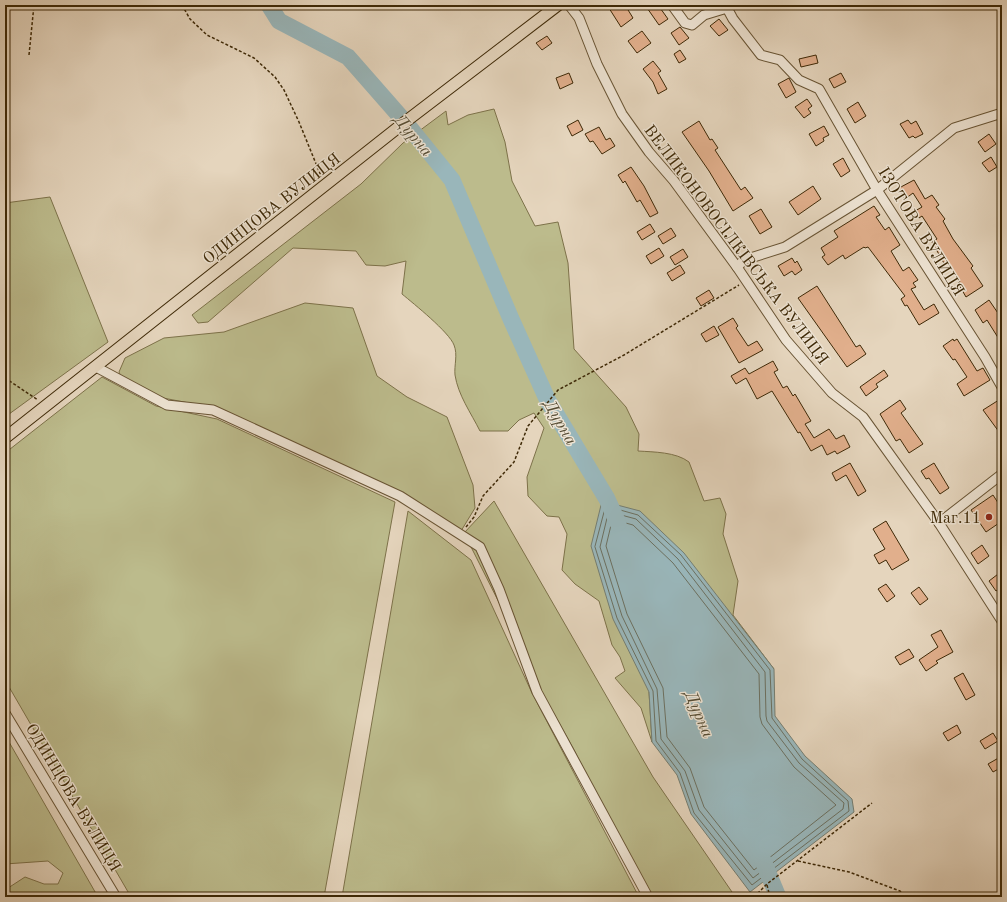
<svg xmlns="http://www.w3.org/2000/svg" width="1007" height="902" font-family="'Old Standard TT',serif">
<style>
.green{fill:#bcbb8c;stroke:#7d724a}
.water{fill:#99b6ba;stroke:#757e72}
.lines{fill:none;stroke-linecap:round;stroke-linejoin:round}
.shore{stroke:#6c7060;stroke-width:1}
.river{stroke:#99b6ba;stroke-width:17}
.building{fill:#e1af8c;stroke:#3e2907}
.minor-casing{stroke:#685434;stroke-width:11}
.major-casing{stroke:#3e2907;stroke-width:13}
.path{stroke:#3e2907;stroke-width:1.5;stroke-dasharray:3 2;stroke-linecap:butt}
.minor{stroke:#eee4d4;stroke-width:9}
.major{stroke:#e5d5bd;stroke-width:11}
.poi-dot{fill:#8f2418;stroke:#eee4d4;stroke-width:1.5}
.labels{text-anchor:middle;stroke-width:3;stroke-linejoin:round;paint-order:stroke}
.street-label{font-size:16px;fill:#3e2907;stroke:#eee4d4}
.poi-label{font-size:16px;fill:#3e2907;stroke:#eee4d4;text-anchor:end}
.water-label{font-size:17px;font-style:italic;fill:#554c34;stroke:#eee4d4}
</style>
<rect width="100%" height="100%" fill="#e5d5bd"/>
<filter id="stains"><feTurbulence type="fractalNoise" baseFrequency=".005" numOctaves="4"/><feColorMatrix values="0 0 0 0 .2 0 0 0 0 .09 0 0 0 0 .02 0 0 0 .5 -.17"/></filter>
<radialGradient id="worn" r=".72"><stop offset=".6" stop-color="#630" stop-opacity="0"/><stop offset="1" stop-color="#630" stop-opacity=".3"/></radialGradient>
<!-- green -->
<g class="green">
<path d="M 494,109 L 505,142 L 512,181 L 535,226 L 558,222 L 568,263 L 574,349 L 626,407 L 639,434 L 638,451 C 654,452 676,452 689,462 L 704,501 L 720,498 L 726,514 L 723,534 L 738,581 L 733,615 L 774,669 L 649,692 L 652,742 L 641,708 L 615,678 L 625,671 L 620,657 L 612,645 L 599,601 L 575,584 L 562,570 L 567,534 L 559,517 L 547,516 L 528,496 L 527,477 L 544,428 L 534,413 L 519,420 L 508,431 L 480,431 C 471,413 458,395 455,375 C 454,365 458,355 454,345 C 449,332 414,304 402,294 L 406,261 L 385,266 L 366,265 L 356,251 L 293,248 L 208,322 L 198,323 L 192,315 L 361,184 L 403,143 L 446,111 L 448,125 L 468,115 Z"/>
<path d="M 50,197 L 108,342 L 5,417 L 5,203 Z"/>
<path d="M 305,303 L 353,308 L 377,376 L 407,397 L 447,417 L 473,485 L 475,508 L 461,531 L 220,409 L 158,397 L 122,379 L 119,372 L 125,358 L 164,338 L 224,332 Z"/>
<path d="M 102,377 L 156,406 L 217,419 L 395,502 L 324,897 L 131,897 L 5,680 L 5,453 Z"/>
<path d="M 494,501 L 653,777 L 732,892 L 733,897 L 648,897 L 573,748 L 540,689 L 533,670 L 464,533 Z"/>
<path d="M 408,511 L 471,560 L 532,693 L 639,897 L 342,897 Z"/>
<path d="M 5,735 L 98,897 L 55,897 L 52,894 L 48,897 L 13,897 L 5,890 L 25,877 L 44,884 L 58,884 L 63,873 L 48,861 L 5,864 Z"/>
</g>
<!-- water -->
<path class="water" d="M 602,501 L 640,511 L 684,553 L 774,669 L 775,716 L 805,756 L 852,799 L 854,812 L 750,892 L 691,814 L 677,775 L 652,742 L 649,692 L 613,619 L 591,546 Z"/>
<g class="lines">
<!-- shore -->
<g class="shore">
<path d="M 606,506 L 638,515 L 681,555 L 770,670 L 772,718 L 802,759 L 848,801 L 849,811 L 752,885 L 694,813 L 680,773 L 656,741 L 653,691 L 617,618 L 595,547 Z"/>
<path d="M 610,512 L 636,519 L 678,559 L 765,672 L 766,716 L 767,721 L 799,763 L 844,803 L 843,809 L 753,878 L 699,810 L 685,771 L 661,739 L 657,689 L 622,616 L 600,547 L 608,514 Z"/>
<path d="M 615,520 L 633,525 L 673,563 L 759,674 L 760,717 L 762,724 L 794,767 L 836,805 L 754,870 L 704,807 L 690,768 L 667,737 L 663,688 L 627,614 L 606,546 L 612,521 Z"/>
</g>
<!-- river -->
<g class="river">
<path d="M 269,5 L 279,21 L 348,57 L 405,122 L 452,180 L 511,319 L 548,401 L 607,499 L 618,523"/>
<path d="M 761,856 L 778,897"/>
</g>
</g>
<!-- building -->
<g class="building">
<path d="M 607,5 L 625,5 L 633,18 L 621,27 Z"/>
<path d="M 645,5 L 658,5 L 668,19 L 659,25 Z"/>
<path d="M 719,19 L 728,30 L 719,36 L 710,26 Z"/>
<path d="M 680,27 L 689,38 L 679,45 L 671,33 Z"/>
<path d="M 642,31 L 651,43 L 637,53 L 628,41 Z"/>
<path d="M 547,36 L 552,43 L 542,50 L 536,43 Z"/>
<path d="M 680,50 L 686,59 L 679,63 L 674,54 Z"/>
<path d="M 816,55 L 818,63 L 801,67 L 799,59 Z"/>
<path d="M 653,61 L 661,71 L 658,73 L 667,89 L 658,94 L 653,82 L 643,69 Z"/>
<path d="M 569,73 L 573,83 L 560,89 L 556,78 Z"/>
<path d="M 841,73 L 846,82 L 834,88 L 829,79 Z"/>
<path d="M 789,78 L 796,92 L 786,98 L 778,84 Z"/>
<path d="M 807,99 L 812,106 L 808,109 L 811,113 L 804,118 L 795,107 Z"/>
<path d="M 858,102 L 866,116 L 855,123 L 847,109 Z"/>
<path d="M 578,120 L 583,130 L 572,136 L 567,126 Z"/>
<path d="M 908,120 L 911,124 L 916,121 L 923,134 L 915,138 L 913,136 L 909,138 L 900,124 Z"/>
<path d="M 699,121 L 710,140 L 712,139 L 718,148 L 715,150 L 741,190 L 745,187 L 753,198 L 733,211 L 709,171 L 682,132 Z"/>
<path d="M 824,126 L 829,135 L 823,138 L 824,141 L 816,146 L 809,134 Z"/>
<path d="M 599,127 L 606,140 L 610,138 L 615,146 L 602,154 L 593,141 L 590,142 L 585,134 Z"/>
<path d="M 989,134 L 996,144 L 985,152 L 978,142 Z"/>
<path d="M 991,157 L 997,167 L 989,172 L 982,163 Z"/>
<path d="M 843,158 L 850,171 L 841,177 L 833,164 Z"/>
<path d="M 631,167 L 644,186 L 658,213 L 650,217 L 640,200 L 637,202 L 625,181 L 623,183 L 618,175 Z"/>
<path d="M 914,180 L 925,199 L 932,195 L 939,205 L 936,207 L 945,219 L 943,221 L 953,239 L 973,266 L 971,268 L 983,286 L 966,297 L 958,283 L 960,282 L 947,263 L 945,265 L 932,242 L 937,239 L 922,216 L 919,218 L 915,211 L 922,207 L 913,193 L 905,199 L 899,188 Z"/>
<path d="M 813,186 L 821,199 L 798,215 L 789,202 Z"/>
<path d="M 874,206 L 880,215 L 876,217 L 885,230 L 889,227 L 900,245 L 891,251 L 903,271 L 909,267 L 918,280 L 913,283 L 916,287 L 911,289 L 924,310 L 934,304 L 939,313 L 919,325 L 907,305 L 905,306 L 901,299 L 905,296 L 868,247 L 865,248 L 864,247 L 845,259 L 843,255 L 828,265 L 822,257 L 825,255 L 821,248 L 838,237 L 834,231 Z"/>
<path d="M 761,209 L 772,227 L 760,234 L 749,216 Z"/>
<path d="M 650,224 L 655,232 L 642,240 L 637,232 Z"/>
<path d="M 671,228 L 676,236 L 663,244 L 658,236 Z"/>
<path d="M 659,248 L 664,256 L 651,264 L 646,256 Z"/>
<path d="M 683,249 L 688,257 L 675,265 L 670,257 Z"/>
<path d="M 792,258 L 795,263 L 797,261 L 802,270 L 795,275 L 792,271 L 784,276 L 778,266 Z"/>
<path d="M 680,265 L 685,273 L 672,281 L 667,273 Z"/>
<path d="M 817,286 L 856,347 L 860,345 L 866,354 L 847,367 L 798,298 Z"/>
<path d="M 709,290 L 714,298 L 701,306 L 696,298 Z"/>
<path d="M 989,300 L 1002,319 L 1002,344 L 987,320 L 983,323 L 975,310 Z"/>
<path d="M 733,318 L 738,326 L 736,328 L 748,346 L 757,341 L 763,350 L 739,363 L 718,327 Z"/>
<path d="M 714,326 L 719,335 L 706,342 L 701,334 Z"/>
<path d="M 953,339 L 954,341 L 957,339 L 977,371 L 983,368 L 990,380 L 964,396 L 957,384 L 967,377 L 955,359 L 953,360 L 943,346 Z"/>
<path d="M 773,361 L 778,370 L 774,372 L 783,388 L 787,386 L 793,396 L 795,394 L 811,421 L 805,424 L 814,438 L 829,429 L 836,439 L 844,435 L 850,447 L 837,454 L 835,451 L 827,455 L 822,445 L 811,451 L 800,432 L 798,433 L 772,391 L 757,399 L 746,378 L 736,384 L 731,376 L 745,368 L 749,374 Z"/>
<path d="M 884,370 L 888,376 L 876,384 L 878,387 L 866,396 L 860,387 Z"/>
<path d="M 1002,398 L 1002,436 L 983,410 Z"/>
<path d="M 900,400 L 906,409 L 901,413 L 923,444 L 909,453 L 900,439 L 896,441 L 880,414 Z"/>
<path d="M 850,463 L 866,491 L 858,496 L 846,475 L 836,481 L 832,473 Z"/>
<path d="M 934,463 L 949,488 L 940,494 L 929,478 L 926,479 L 921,471 Z"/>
<path d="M 993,495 L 1002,509 L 1002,521 L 986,532 L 971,510 Z"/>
<path d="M 886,521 L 909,560 L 892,570 L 886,560 L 879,564 L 874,555 L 885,549 L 873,529 Z"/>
<path d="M 982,545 L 989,556 L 978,564 L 971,553 Z"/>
<path d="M 1002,571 L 1002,587 L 996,591 L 989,581 Z"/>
<path d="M 886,584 L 895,596 L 887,602 L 878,589 Z"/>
<path d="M 919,587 L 928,599 L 920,605 L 911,593 Z"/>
<path d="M 941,630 L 953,652 L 936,661 L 938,663 L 926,671 L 919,660 L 938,647 L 931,635 Z"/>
<path d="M 909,649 L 914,657 L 900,665 L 895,657 Z"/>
<path d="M 963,673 L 975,695 L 966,700 L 954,678 Z"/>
<path d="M 957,725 L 961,733 L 948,741 L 943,733 Z"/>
<path d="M 993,733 L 998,741 L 985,749 L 980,741 Z"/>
<path d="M 1002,756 L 1002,767 L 993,772 L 988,764 Z"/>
</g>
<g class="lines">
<!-- minor casing -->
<g class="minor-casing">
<g id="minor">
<path d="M 569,5 L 579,18 L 597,64 L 622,114 L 649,152 L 674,181 L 737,267 L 786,340 L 832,393 L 863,417 L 939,523 L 1002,621"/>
<path d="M 672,5 L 685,23 L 692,25 L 704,15 L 727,8 L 733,19 L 761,55 L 780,60 L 799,80 L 819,89 L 877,190 L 985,357 L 1002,387"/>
<path d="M 737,267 L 744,260 L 785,247 L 877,190 L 954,128 L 1002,113"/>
<path d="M 96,367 L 167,405 L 213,410 L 400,496 L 480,547 L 499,589 L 537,692 L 648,897"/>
<path d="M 939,523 L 1002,474"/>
<path d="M 5,713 L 116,897"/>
</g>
</g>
<!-- major casing -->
<g class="major-casing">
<path id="major" d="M 5,438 L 405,122 L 558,5"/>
</g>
<!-- path -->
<g class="path">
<path d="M 182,5 L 190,19 L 207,35 L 254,58 L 275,77 L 284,90 L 299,122 L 321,176"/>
<path d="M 29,55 L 34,5"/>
<path d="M 5,378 L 38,400"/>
<path d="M 466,527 L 474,517 L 483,496 L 514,462 L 528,426 L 558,390 L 624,355 L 739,285"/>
<path d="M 798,861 L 849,872 L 900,891 L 906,897"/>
<path d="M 767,885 L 770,897"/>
<path d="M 754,897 L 767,884 L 872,803"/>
</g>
<!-- minor -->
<use href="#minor" class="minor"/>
<!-- major -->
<use href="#major" class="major"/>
</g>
<!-- markers -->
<circle class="poi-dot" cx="989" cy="517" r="4"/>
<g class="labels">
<!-- street labels -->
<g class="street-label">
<text transform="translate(271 208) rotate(-38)" y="6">ОДИНЦОВА ВУЛИЦЯ</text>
<text transform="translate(922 231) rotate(58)" y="6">ІЗОТОВА ВУЛИЦЯ</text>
<text transform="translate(737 244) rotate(53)" y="6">ВЕЛИКОНОВОСІЛКІВСЬКА ВУЛИЦЯ</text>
<text transform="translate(74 797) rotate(59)" y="6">ОДИНЦОВА ВУЛИЦЯ</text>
</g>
<!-- poi labels -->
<g class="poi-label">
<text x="981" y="523">Маг.11</text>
</g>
<!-- water labels -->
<g class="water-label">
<text transform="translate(414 135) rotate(50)" y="6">Дурна</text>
<text transform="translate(561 422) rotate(60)" y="6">Дурна</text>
<text transform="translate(700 714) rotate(67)" y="6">Дурна</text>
</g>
</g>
<!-- margin -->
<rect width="1007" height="902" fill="none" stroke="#e5d5bd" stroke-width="20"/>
<rect x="6" y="6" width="995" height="890" fill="none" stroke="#3e2907" stroke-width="2"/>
<rect x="10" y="10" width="987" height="882" fill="none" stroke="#3e2907"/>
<rect width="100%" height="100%" filter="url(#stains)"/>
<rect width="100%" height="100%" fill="url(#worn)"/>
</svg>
